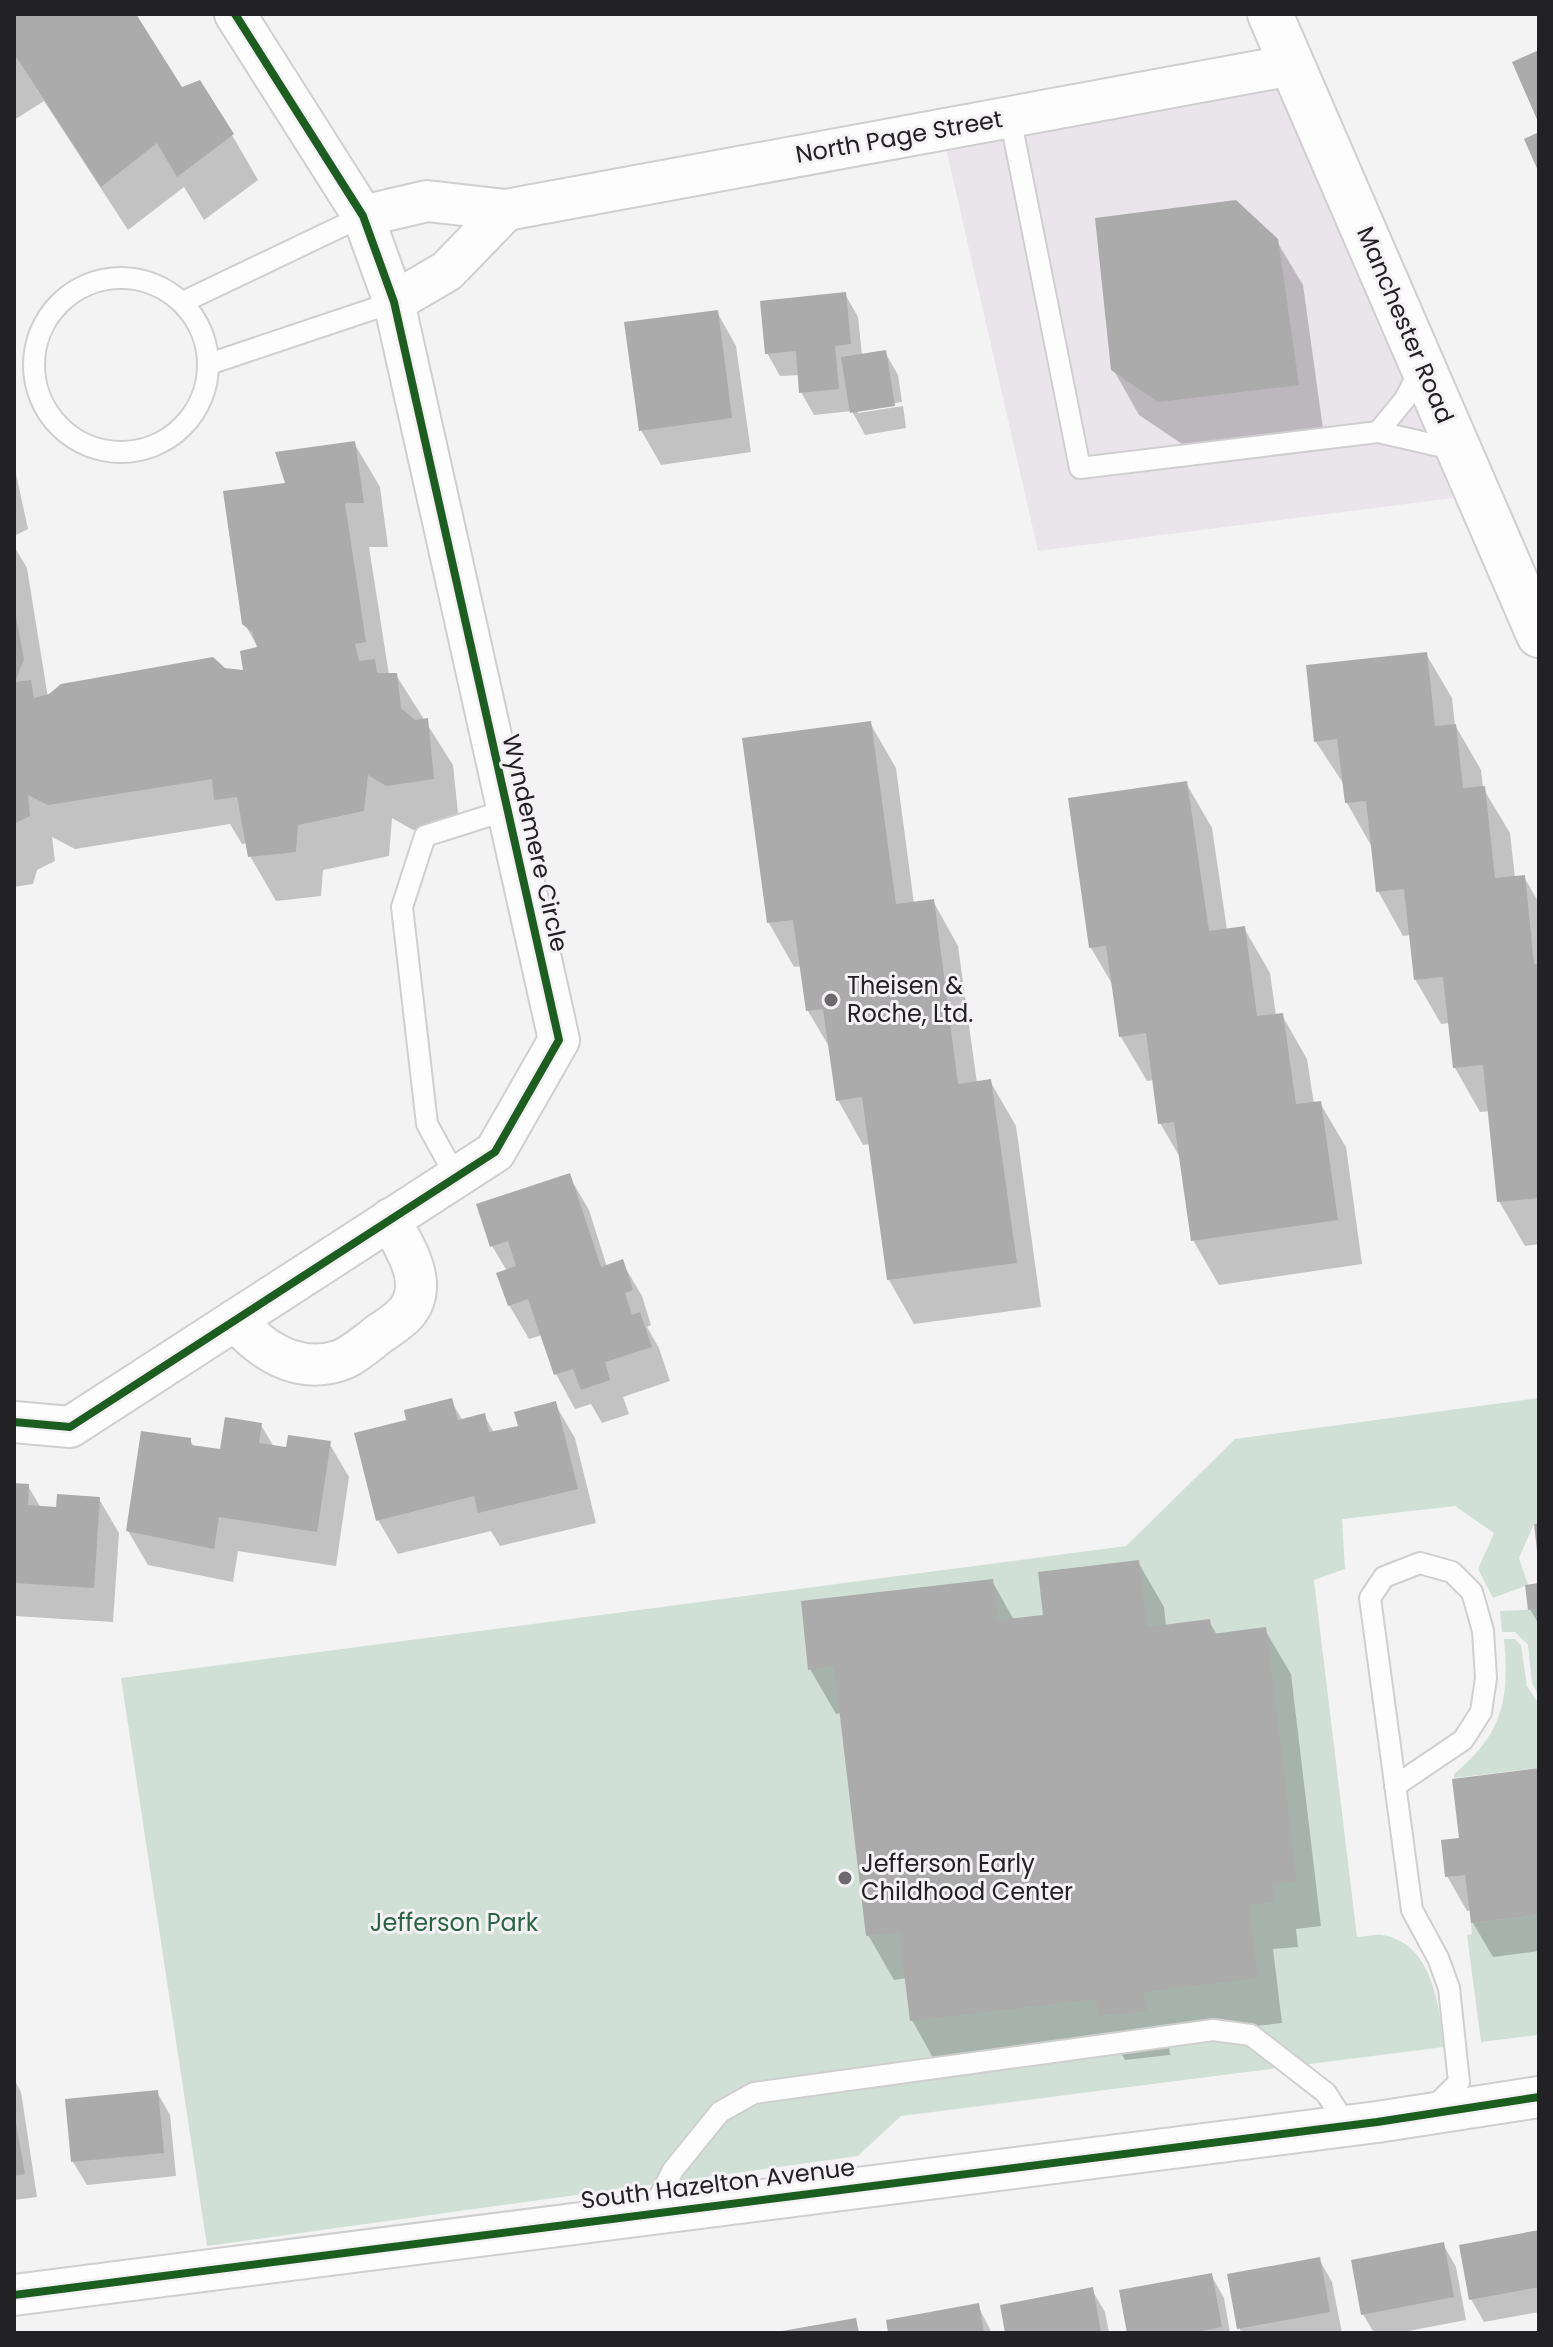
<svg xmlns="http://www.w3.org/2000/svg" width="1553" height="2347" font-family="Poppins,sans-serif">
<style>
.built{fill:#eae5eb}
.green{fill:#d0e0d7}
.shadow{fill:#0003}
.building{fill:#acabab}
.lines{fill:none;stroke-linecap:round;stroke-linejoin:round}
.service-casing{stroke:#d0cfd0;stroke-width:24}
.minor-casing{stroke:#d0cfd0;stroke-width:44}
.tertiary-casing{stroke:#d0cfd0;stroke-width:48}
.service{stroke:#fdfdfd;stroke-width:20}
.minor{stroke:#fdfdfd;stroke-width:40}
.tertiary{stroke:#fdfdfd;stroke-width:44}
.cycleway-casing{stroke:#f5f2f5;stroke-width:13}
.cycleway{stroke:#1b5e20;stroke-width:8}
.poi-dot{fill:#6c6a6c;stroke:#f5f2f5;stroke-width:3}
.labels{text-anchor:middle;stroke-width:6;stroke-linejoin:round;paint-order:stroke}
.street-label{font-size:24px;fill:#222123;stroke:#f5f2f5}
.poi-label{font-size:24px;fill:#222123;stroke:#f5f2f5;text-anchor:start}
.park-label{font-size:24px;fill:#2b6347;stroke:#f5f2f5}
</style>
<rect width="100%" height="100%" fill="#f4f3f4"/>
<!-- built -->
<path class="built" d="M 1280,82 L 1453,498 L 1038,551 L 945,144 Z"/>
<!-- green -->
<g class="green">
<path d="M 1539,1398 L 1539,1523 L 1534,1524 L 1519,1558 L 1528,1585 L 1493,1598 L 1478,1569 L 1494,1533 L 1455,1506 L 1342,1519 L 1345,1569 L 1314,1580 L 1357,1937 C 1365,1937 1374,1934 1382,1935 C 1432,1942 1440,2007 1444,2047 L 901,2116 L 858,2156 L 207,2246 L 121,1678 L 1126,1546 L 1235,1439 Z"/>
<path d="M 1539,1609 L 1539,1697 L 1532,1683 L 1528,1645 L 1515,1632 L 1502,1632 L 1500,1611 Z"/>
<path d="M 1504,1639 L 1515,1639 L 1521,1645 L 1527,1686 L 1539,1704 L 1539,1768 L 1454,1778 L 1454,1774 C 1502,1735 1510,1700 1504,1639 Z"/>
<path d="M 1539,1915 L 1539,2035 L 1481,2042 L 1467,1935 L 1472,1934 L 1471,1923 Z"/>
</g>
<!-- shadow -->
<g class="shadow">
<path d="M 14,14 L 134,14 L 181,90 L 232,135 L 258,180 L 204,220 L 184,187 L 128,230 L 44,101 L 14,120 Z"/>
<path d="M 1276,240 L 1303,285 L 1323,429 L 1185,446 L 1139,415 L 1113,369 Z"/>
<path d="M 845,294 L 858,317 L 862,355 L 885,352 L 898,375 L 902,402 L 858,409 L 858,413 L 903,406 L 906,428 L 865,435 L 852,411 L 814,415 L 801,392 L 800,375 L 780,376 L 767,353 Z"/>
<path d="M 717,312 L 736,346 L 751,452 L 661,465 L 641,430 Z"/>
<path d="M 354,443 L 380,487 L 388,547 L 369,547 L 389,675 L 396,675 L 453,765 L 459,823 L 413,830 L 392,818 L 389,856 L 323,870 L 321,896 L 276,901 L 250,856 L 248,843 L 242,844 L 230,824 L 75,849 L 52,837 L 55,861 L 37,870 L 33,884 L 14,887 L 14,546 L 27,568 L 48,698 L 224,670 L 245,672 L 259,649 L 244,623 L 287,485 Z"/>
<path d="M 14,465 L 28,529 L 14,536 Z"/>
<path d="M 1426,654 L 1452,698 L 1455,725 L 1481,770 L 1483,788 L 1510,833 L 1515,878 L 1524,877 L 1539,903 L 1539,1244 L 1525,1246 L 1499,1201 L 1490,1111 L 1480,1112 L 1455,1068 L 1450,1023 L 1441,1024 L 1415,979 L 1411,935 L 1403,936 L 1378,891 L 1373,849 L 1347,803 L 1345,786 L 1316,742 Z"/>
<path d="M 870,723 L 896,768 L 914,904 L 933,901 L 958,946 L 977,1083 L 990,1081 L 1016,1126 L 1041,1307 L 914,1324 L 889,1280 L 870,1144 L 863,1145 L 838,1100 L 831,1050 L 808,1011 L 802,966 L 794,967 L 769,923 Z"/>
<path d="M 1186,783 L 1212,828 L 1227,930 L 1244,928 L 1270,973 L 1276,1016 L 1282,1015 L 1307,1059 L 1314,1104 L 1320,1103 L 1346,1147 L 1362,1264 L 1219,1285 L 1193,1240 L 1182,1161 L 1160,1123 L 1154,1080 L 1147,1081 L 1121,1037 L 1114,987 L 1091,948 Z"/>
<path d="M 569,1176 L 589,1210 L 607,1267 L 622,1262 L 642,1296 L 651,1325 L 647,1327 L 659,1348 L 670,1381 L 623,1397 L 629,1414 L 602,1423 L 591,1404 L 575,1409 L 556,1374 L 542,1335 L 529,1339 L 509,1305 L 507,1271 L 492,1246 Z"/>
<path d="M 451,1401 L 463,1421 L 484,1415 L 494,1433 L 520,1427 L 555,1404 L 575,1438 L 596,1523 L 500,1546 L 491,1531 L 398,1554 L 378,1520 L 408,1421 Z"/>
<path d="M 261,1425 L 274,1447 L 287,1449 L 329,1443 L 349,1477 L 336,1566 L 238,1551 L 233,1582 L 148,1565 L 128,1531 L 190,1440 L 194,1447 L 221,1451 Z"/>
<path d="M 14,1485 L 28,1486 L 41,1508 L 57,1509 L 99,1499 L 119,1533 L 113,1622 L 14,1616 Z"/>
<path d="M 1138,1562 L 1164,1607 L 1166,1626 L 1209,1621 L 1217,1635 L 1265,1630 L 1291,1674 L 1321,1926 L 1296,1929 L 1298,1947 L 1273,1949 L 1282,2023 L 1168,2036 L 1170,2055 L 1125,2060 L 1116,2044 L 937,2065 L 912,2020 L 907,1978 L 894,1980 L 868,1935 L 841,1713 L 836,1714 L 810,1669 L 992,1581 L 1014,1620 L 1045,1616 Z"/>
<path d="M 1539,1585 L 1539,1625 L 1530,1609 Z"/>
<path d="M 1539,1770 L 1539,1951 L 1493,1957 L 1473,1923 L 1472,1910 L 1467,1911 L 1447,1876 L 1462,1839 Z"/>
<path d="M 14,2079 L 21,2092 L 37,2197 L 14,2200 Z"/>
<path d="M 157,2092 L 170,2115 L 176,2176 L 87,2185 L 73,2162 Z"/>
<path d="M 1539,2232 L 1539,2312 L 1484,2322 L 1471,2299 Z"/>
<path d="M 1443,2244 L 1456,2267 L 1466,2320 L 1398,2333 L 1374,2333 L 1363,2314 Z"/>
<path d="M 1319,2259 L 1332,2282 L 1342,2333 L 1242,2333 L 1239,2328 Z"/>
<path d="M 1211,2275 L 1224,2298 L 1230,2333 L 1129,2333 Z"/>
<path d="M 1092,2290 L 1105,2312 L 1109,2333 L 1007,2333 Z"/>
<path d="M 978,2306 L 992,2333 L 890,2333 Z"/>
</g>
<!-- building -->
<g class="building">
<path d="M 14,14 L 136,14 L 182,87 L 200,80 L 234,134 L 177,177 L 157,143 L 101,187 L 17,58 L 14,59 Z"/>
<path d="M 1539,50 L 1539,124 L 1512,62 Z"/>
<path d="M 1539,132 L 1539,173 L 1524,139 Z"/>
<path d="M 1236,200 L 1278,239 L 1299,385 L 1158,402 L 1111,370 L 1095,218 Z"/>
<path d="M 846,292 L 851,344 L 835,346 L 839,389 L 799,393 L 796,351 L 765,354 L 760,301 Z"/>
<path d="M 718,310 L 732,418 L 639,431 L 624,322 Z"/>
<path d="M 886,350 L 895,406 L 850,413 L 841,357 Z"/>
<path d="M 355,441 L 364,503 L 345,503 L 366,642 L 355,644 L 359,661 L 375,659 L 377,673 L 397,673 L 401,708 L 415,720 L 428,718 L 434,779 L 386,786 L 368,775 L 364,811 L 298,825 L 296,852 L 248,857 L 237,797 L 214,800 L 212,779 L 48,805 L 28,795 L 30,816 L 14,824 L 14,606 L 24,659 L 15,682 L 31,680 L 34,698 L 49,694 L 61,684 L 213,657 L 225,668 L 243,670 L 240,651 L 257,647 L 252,632 L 242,624 L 223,491 L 285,483 L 275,452 Z"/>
<path d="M 1427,652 L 1435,726 L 1456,724 L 1463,788 L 1485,786 L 1495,878 L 1525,875 L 1534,964 L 1539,964 L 1539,1198 L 1497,1202 L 1483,1065 L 1453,1068 L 1443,977 L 1414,980 L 1404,889 L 1376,892 L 1366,801 L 1345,803 L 1337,739 L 1314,742 L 1306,665 Z"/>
<path d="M 871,721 L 896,904 L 934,899 L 958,1084 L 991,1079 L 1017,1263 L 887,1280 L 862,1097 L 836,1101 L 823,1009 L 806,1011 L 793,920 L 767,923 L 742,738 Z"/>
<path d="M 1187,781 L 1209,931 L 1245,926 L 1257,1016 L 1283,1013 L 1296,1104 L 1321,1101 L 1338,1220 L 1191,1241 L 1174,1122 L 1158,1124 L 1146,1033 L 1119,1037 L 1106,946 L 1089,948 L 1068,798 Z"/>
<path d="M 570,1173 L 601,1267 L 623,1259 L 633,1290 L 625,1293 L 632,1315 L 640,1312 L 652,1347 L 605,1362 L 610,1380 L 581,1390 L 573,1369 L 554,1375 L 528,1299 L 508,1306 L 496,1273 L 516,1266 L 508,1241 L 490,1247 L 476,1204 Z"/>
<path d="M 452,1398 L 458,1420 L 485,1413 L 489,1432 L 518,1426 L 514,1412 L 556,1401 L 578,1489 L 478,1513 L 474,1496 L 376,1521 L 354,1433 L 406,1420 L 404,1410 Z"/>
<path d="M 225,1417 L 262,1423 L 259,1443 L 286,1447 L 288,1435 L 331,1441 L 317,1532 L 219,1517 L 214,1549 L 126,1531 L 141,1431 L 191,1438 L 191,1445 L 220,1449 Z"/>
<path d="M 14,1483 L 29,1484 L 28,1505 L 56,1507 L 57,1494 L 100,1497 L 94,1588 L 14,1583 Z"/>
<path d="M 1539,1523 L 1539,1551 L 1537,1551 L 1534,1524 Z"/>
<path d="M 1139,1560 L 1147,1627 L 1210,1619 L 1212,1634 L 1266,1627 L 1297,1882 L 1272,1885 L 1274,1902 L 1249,1905 L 1258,1978 L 1143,1992 L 1146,2011 L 1098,2016 L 1096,1999 L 910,2021 L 899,1932 L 866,1936 L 834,1666 L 808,1670 L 801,1601 L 993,1579 L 998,1620 L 1043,1615 L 1038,1572 Z"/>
<path d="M 1539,1583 L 1539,1609 L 1528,1610 L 1525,1585 Z"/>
<path d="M 1539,1768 L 1539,1915 L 1471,1923 L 1465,1875 L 1445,1877 L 1441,1840 L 1459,1838 L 1452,1779 Z"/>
<path d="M 158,2090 L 164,2153 L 71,2162 L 65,2099 Z"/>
<path d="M 14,2112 L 25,2174 L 14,2176 Z"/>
<path d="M 1539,2230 L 1539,2287 L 1469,2300 L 1459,2245 Z"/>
<path d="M 1444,2242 L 1454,2297 L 1361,2315 L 1351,2260 Z"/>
<path d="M 1320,2257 L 1330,2312 L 1237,2329 L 1227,2274 Z"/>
<path d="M 1212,2273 L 1222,2327 L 1192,2333 L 1127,2333 L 1119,2290 Z"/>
<path d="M 1093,2287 L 1101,2333 L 1005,2333 L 1000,2305 Z"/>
<path d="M 979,2303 L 984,2333 L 888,2333 L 886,2320 Z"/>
<path d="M 856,2318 L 859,2333 L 782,2333 L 782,2331 Z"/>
</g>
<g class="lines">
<!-- service casing -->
<g class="service-casing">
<g id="service">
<path d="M 1010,117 L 1080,468 L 1378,432 L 1457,450"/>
<circle cx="121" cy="365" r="87"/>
<path d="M 183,302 L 363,216"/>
<path d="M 209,364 L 394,302"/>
<path d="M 1378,432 L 1405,399 L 1422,366"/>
<path d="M 456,1177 L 427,1124 L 402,907 L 425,836 L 507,810"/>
<path d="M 1395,1786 L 1463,1740 L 1481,1712 L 1486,1678 L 1483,1631 L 1472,1592 L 1452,1572 L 1420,1563 L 1384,1577 L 1370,1598 L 1412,1910 L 1438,1958 L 1449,1988 L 1459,2082 L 1433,2108"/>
<path d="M 651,2213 L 673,2170 L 720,2112 L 754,2093 L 1213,2030 L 1251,2035 L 1326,2093 L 1347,2126"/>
</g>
</g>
<!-- minor casing -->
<g class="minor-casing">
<g id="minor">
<path d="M 363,216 L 427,201 L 506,210 L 1292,65"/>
<path d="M 394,302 L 447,271 L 506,210"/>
<path d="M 235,1320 C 261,1350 296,1374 338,1361 C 352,1357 367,1343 379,1334 C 400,1320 417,1310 416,1283 C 415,1261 399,1238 390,1219"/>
<path d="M 14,1422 L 70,1427 L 495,1152 L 559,1040 L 394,302 L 363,216 L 235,14"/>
<path d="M 14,2295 L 1377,2122 L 1539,2097"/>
</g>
</g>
<!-- tertiary casing -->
<g class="tertiary-casing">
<path id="tertiary" d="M 1270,14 L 1539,635"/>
</g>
<!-- service -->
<use href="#service" class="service"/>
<!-- minor -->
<use href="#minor" class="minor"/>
<!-- tertiary -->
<use href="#tertiary" class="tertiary"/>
<!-- cycleway casing -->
<g class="cycleway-casing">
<g id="cycleway">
<path d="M 14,1422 L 70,1427 L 495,1152 L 559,1040 L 394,302 L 363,216 L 235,14"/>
<path d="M 14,2295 L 1377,2122 L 1539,2097"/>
</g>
</g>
<!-- cycleway -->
<use href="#cycleway" class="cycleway"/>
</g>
<!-- markers -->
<g class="poi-dot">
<circle cx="831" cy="1000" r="8"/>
<circle cx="845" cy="1878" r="8"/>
</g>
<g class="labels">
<!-- street labels -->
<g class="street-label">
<text transform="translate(899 137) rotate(-10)" y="8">North Page Street</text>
<text transform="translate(1405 325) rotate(67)" y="8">Manchester Road</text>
<text transform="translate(535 843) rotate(77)" y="8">Wyndemere Circle</text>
<text transform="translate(718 2184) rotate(-7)" y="8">South Hazelton Avenue</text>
</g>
<!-- poi labels -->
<g class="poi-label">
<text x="847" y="994">Theisen &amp;<tspan x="847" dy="28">Roche, Ltd.</tspan></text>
<text x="861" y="1872">Jefferson Early<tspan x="861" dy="28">Childhood Center</tspan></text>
</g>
<!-- park labels -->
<g class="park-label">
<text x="454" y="1931">Jefferson Park</text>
</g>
</g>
<!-- border -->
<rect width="1553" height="2347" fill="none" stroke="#222123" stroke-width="32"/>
</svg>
